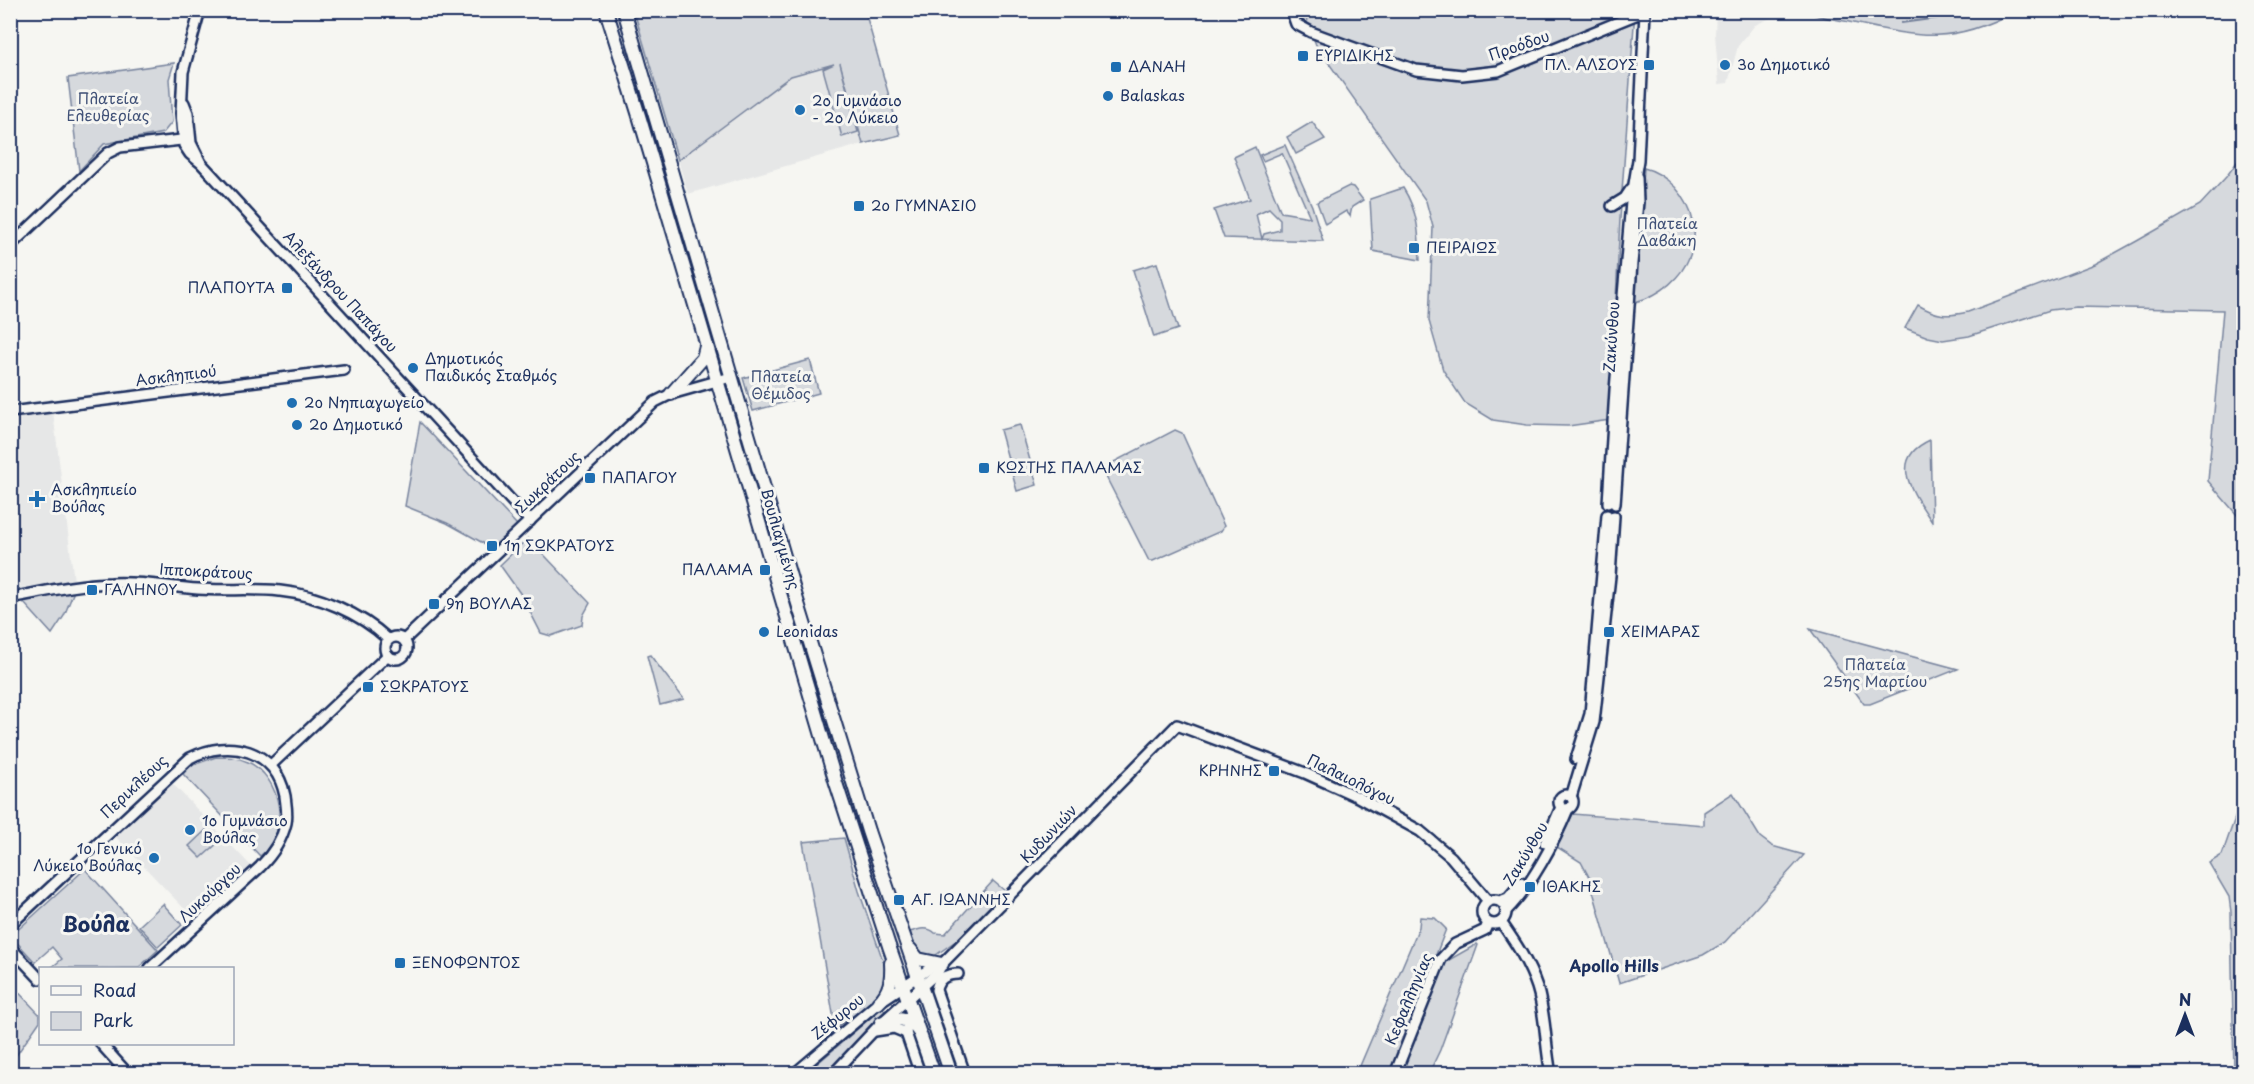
<svg xmlns="http://www.w3.org/2000/svg" width="2254" height="1084" font-family="'Playpen Sans',sans-serif">
<style>
.built{fill:#e6e7e7}
.green{fill:#d6d9dd;stroke:#78849e;stroke-width:1.5;fill-rule:evenodd}
.lines{fill:none;stroke-linecap:round;stroke-linejoin:round}
.stream{stroke:#717e99;stroke-width:2}
.minor-casing{stroke:#1b2f5e;stroke-width:14}
.major-casing{stroke:#1b2f5e;stroke-width:16}
.minor{stroke:#f6f6f2;stroke-width:9}
.major{stroke:#f6f6f2;stroke-width:12}
.poi-dot{fill:#1f6fb2;stroke:#f6f6f2;stroke-width:2}
.labels{text-anchor:middle;stroke-width:6;stroke-linejoin:round;paint-order:stroke}
.street-label{font-size:15px;fill:#1b2f5e;stroke:#f6f6f2}
.poi-label{font-size:15px;fill:#1b2f5e;stroke:#f6f6f2;text-anchor:start}
.park-label{font-size:15px;fill:#405177;stroke:#f6f6f2}
.neighbourhood-label{font-size:16px;font-weight:bold;fill:#1b2f5e;stroke:#f6f6f2}
.district-label{font-size:21px;font-weight:bold;fill:#1b2f5e;stroke:#f6f6f2}
</style>
<rect width="100%" height="100%" fill="#f6f6f2"/>
<filter id="ink" filterUnits="userSpaceOnUse"><feTurbulence type="fractalNoise" baseFrequency=".0167" numOctaves="2"/><feDisplacementMap in="SourceGraphic" scale="12" xChannelSelector="R" yChannelSelector="G"/><feConvolveMatrix kernelMatrix="1 2 1 2 8 2 1 2 1" color-interpolation-filters="sRGB"/></filter>
<g filter="url(#ink)">
<!-- built -->
<g class="built">
<path d="M 1716,11 L 1786,11 L 1755,25 L 1738,46 L 1728,83 L 1719,84 L 1715,34 Z"/>
<path d="M 840,63 L 863,144 L 688,194 L 678,160 L 791,76 Z"/>
<path d="M 53,412 L 74,581 L 11,589 L 11,417 Z"/>
<path d="M 172,783 L 252,867 L 195,920 L 115,836 Z"/>
</g>
<!-- green -->
<g class="green">
<path d="M 634,11 L 865,11 L 900,135 L 863,144 L 840,63 L 858,132 L 842,137 L 823,69 L 834,64 L 791,76 L 678,160 Z"/>
<path d="M 1303,11 L 1635,11 L 1620,219 L 1610,420 L 1568,426 L 1527,425 L 1493,420 L 1465,403 L 1443,370 L 1429,321 L 1433,227 L 1426,201 L 1316,45 Z"/>
<path d="M 1805,11 L 2015,11 C 1951,46 1917,37 1849,22 C 1835,19 1816,17 1805,11 Z"/>
<path d="M 618,27 L 639,81 L 724,371 L 722,374 L 718,368 Z"/>
<path d="M 174,63 L 169,79 L 172,122 L 163,133 L 104,144 L 79,171 L 68,78 Z"/>
<path d="M 1312,122 L 1325,139 L 1296,154 L 1287,137 Z"/>
<path d="M 1285,145 L 1312,206 L 1323,241 L 1224,238 L 1214,210 L 1250,199 L 1234,157 L 1255,147 L 1281,212 L 1310,217 L 1282,153 L 1263,161 L 1260,155 ZM 1269,208 L 1280,219 L 1280,230 L 1264,234 L 1262,239 L 1256,214 Z"/>
<path d="M 2243,154 L 2243,522 L 2208,481 L 2223,310 L 2076,307 L 2050,310 L 1969,336 L 1943,340 L 1928,337 L 1905,328 L 1918,305 C 1937,316 1946,317 1968,312 L 2095,264 L 2137,241 L 2200,205 L 2226,177 Z"/>
<path d="M 1644,168 C 1657,171 1666,178 1675,187 C 1715,231 1688,288 1635,302 Z"/>
<path d="M 1349,186 L 1353,187 L 1363,200 L 1352,207 L 1350,216 L 1346,211 L 1325,224 L 1317,202 Z"/>
<path d="M 1403,188 C 1418,211 1419,234 1420,260 L 1373,251 L 1370,199 Z"/>
<path d="M 1157,263 L 1178,329 L 1154,337 L 1133,270 Z"/>
<path d="M 810,360 L 819,393 L 753,411 L 743,378 Z"/>
<path d="M 729,391 L 845,780 L 864,843 L 850,808 L 727,392 Z"/>
<path d="M 420,422 L 517,525 L 492,548 L 447,523 L 405,506 Z"/>
<path d="M 1020,425 L 1037,485 L 1017,491 L 1000,430 Z"/>
<path d="M 1175,430 L 1182,433 L 1224,526 L 1221,531 L 1153,561 L 1149,561 L 1102,469 L 1104,467 Z"/>
<path d="M 1930,440 L 1932,522 C 1914,494 1886,460 1930,440 Z"/>
<path d="M 528,538 L 590,603 L 583,616 L 582,625 L 551,636 L 541,633 L 522,596 L 500,565 Z"/>
<path d="M 74,591 L 64,616 L 52,634 L 24,603 L 24,599 Z"/>
<path d="M 1810,629 L 1958,669 L 1870,704 L 1864,704 Z"/>
<path d="M 650,655 L 684,699 L 660,705 L 647,656 Z"/>
<path d="M 216,757 C 227,757 237,757 248,762 C 281,777 292,832 260,856 L 183,774 L 190,766 Z"/>
<path d="M 1733,793 L 1760,837 L 1772,846 L 1804,855 L 1725,942 L 1703,955 L 1619,983 L 1589,877 L 1581,862 L 1557,847 L 1573,814 L 1704,825 L 1704,812 Z"/>
<path d="M 2243,795 L 2244,1073 L 2234,1074 L 2231,912 L 2229,897 L 2209,863 L 2222,855 Z"/>
<path d="M 207,829 L 219,842 L 201,858 L 189,846 Z"/>
<path d="M 844,838 L 859,891 L 887,972 C 885,999 860,1010 840,1025 L 835,1025 L 803,842 Z"/>
<path d="M 85,869 L 158,950 L 138,968 L 51,968 L 62,959 L 52,947 L 35,962 L 11,936 Z"/>
<path d="M 993,881 L 1005,891 L 957,940 L 933,957 L 918,953 L 910,932 C 919,929 928,926 935,933 L 945,934 Z"/>
<path d="M 163,904 L 182,925 L 158,947 L 139,926 Z"/>
<path d="M 1420,917 L 1435,918 L 1446,929 L 1390,1073 L 1357,1073 L 1419,927 Z"/>
<path d="M 1477,944 L 1478,945 L 1440,1050 L 1429,1073 L 1401,1074 L 1404,1063 L 1442,968 L 1447,961 Z"/>
<path d="M 10,983 L 40,1015 L 40,1021 L 11,1063 Z"/>
<path d="M 882,1008 L 886,1012 L 826,1073 L 805,1074 Z"/>
</g>
<g class="lines">
<!-- stream -->
<path class="stream" d="M 1901,23 L 1961,15 L 1969,10"/>
<!-- minor casing -->
<g class="minor-casing">
<g id="minor">
<path d="M 200,10 L 183,72 L 181,113 L 184,145 L 190,154 L 201,163 L 530,521"/>
<path d="M 1291,10 L 1296,24 L 1311,32 L 1349,46 L 1416,70 L 1462,75 L 1498,71 L 1645,11 L 1638,160 L 1631,202 L 1615,390 L 1608,503"/>
<path d="M 184,103 L 188,113 L 191,143 L 200,161"/>
<path d="M 1612,206 L 1625,198 L 1631,189"/>
<path d="M 10,246 L 108,153 L 120,147 L 190,139"/>
<path d="M 10,412 L 344,370"/>
<path d="M 1615,504 L 1632,263 L 1638,202 L 1637,177"/>
<path d="M 10,598 C 43,592 77,584 111,583 C 140,581 169,587 198,589 C 225,591 253,588 280,591 C 318,595 360,613 388,639"/>
<circle cx="396" cy="648" r="11"/>
<path d="M 404,640 L 655,402 L 671,394 L 731,377"/>
<path d="M 1576,759 L 1590,714 L 1607,515"/>
<path d="M 271,765 L 388,655"/>
<circle cx="1566" cy="802" r="7"/>
<path d="M 1571,797 L 1594,722 L 1610,576 L 1614,516"/>
<path d="M 1545,843 L 1561,807"/>
<circle cx="1494" cy="912" r="12"/>
<path d="M 1500,901 L 1508,898 L 1521,883"/>
<path d="M 1506,911 C 1532,885 1554,843 1568,809"/>
<path d="M 1501,922 C 1515,942 1529,963 1537,987 C 1546,1015 1545,1045 1551,1074"/>
<path d="M 10,925 L 190,758 C 229,738 276,749 285,796 C 286,805 288,814 286,823 C 282,840 272,855 260,867 L 150,968"/>
<path d="M 10,947 L 40,979"/>
<path d="M 958,974 C 947,974 938,978 936,990 L 965,1074"/>
<path d="M 909,1016 L 906,1033 L 920,1074"/>
<path d="M 875,1031 L 894,1028 L 906,1033"/>
<path d="M 101,1044 L 128,1074"/>
<path d="M 794,1074 L 878,1003 L 932,967 L 941,965"/>
<path d="M 833,1074 L 881,1023 L 938,972 L 942,964 L 1177,725 L 1305,773 L 1358,797 L 1420,831 L 1451,857 L 1488,901"/>
<path d="M 1395,1074 L 1441,959 L 1455,944 L 1485,930 L 1488,923"/>
</g>
</g>
<!-- major casing -->
<g class="major-casing">
<g id="major">
<path d="M 606,10 L 640,119 L 836,783 L 889,946 L 934,1074"/>
<path d="M 624,10 L 796,597 L 868,831 L 951,1074"/>
<path d="M 671,394 L 703,358 L 706,346"/>
<path d="M 910,949 L 918,959 L 942,964"/>
<path d="M 878,1003 C 890,992 892,979 891,963"/>
<path d="M 881,1023 C 896,1018 909,1016 918,1031"/>
</g>
</g>
<!-- minor -->
<use href="#minor" class="minor"/>
<!-- major -->
<use href="#major" class="major"/>
</g>
</g>
<!-- markers -->
<g class="poi-dot">
<rect x="1297" y="50" width="12" height="12" rx="3"/>
<rect x="1643" y="59" width="12" height="12" rx="3"/>
<circle cx="1725" cy="65" r="6"/>
<rect x="1110" y="61" width="12" height="12" rx="3"/>
<circle cx="1108" cy="96" r="6"/>
<circle cx="800" cy="110" r="6"/>
<rect x="853" y="200" width="12" height="12" rx="3"/>
<rect x="1408" y="242" width="12" height="12" rx="3"/>
<rect x="281" y="282" width="12" height="12" rx="3"/>
<circle cx="413" cy="368" r="6"/>
<circle cx="292" cy="403" r="6"/>
<circle cx="297" cy="425" r="6"/>
<rect x="978" y="462" width="12" height="12" rx="3"/>
<rect x="584" y="472" width="12" height="12" rx="3"/>
<path d="M34 490h6v6h6v6h-6v6h-6v-6h-6v-6h6z"/>
<rect x="486" y="540" width="12" height="12" rx="3"/>
<rect x="759" y="564" width="12" height="12" rx="3"/>
<rect x="86" y="584" width="12" height="12" rx="3"/>
<rect x="428" y="598" width="12" height="12" rx="3"/>
<circle cx="764" cy="632" r="6"/>
<rect x="1603" y="626" width="12" height="12" rx="3"/>
<rect x="362" y="681" width="12" height="12" rx="3"/>
<rect x="1268" y="765" width="12" height="12" rx="3"/>
<circle cx="190" cy="830" r="6"/>
<circle cx="154" cy="858" r="6"/>
<rect x="1524" y="881" width="12" height="12" rx="3"/>
<rect x="893" y="894" width="12" height="12" rx="3"/>
<rect x="394" y="957" width="12" height="12" rx="3"/>
</g>
<g class="labels">
<!-- street labels -->
<g class="street-label">
<text transform="translate(1519 46) rotate(-19)" y="5">Προόδου</text>
<text transform="translate(340 292) rotate(47)" y="5">Αλεξάνδρου Παπάγου</text>
<text transform="translate(1612 337) rotate(-86)" y="5">Ζακύνθου</text>
<text transform="translate(176 376) rotate(-7)" y="5">Ασκληπιού</text>
<text transform="translate(548 482) rotate(-43)" y="5">Σωκράτους</text>
<text transform="translate(780 539) rotate(74)" y="5">Βουλιαγμένης</text>
<text transform="translate(206 572) rotate(3)" y="5">Ιπποκράτους</text>
<text transform="translate(1351 780) rotate(26)" y="5">Παλαιολόγου</text>
<text transform="translate(134 787) rotate(-43)" y="5">Περικλέους</text>
<text transform="translate(1049 834) rotate(-46)" y="5">Κυδωνιών</text>
<text transform="translate(1526 854) rotate(-59)" y="5">Ζακύνθου</text>
<text transform="translate(210 893) rotate(-43)" y="5">Λυκούργου</text>
<text transform="translate(1409 999) rotate(-67)" y="5">Κεφαλληνίας</text>
<text transform="translate(838 1017) rotate(-39)" y="5">Ζέφυρου</text>
</g>
<!-- poi labels -->
<g class="poi-label">
<text x="1315" y="61">ΕΥΡΙΔΙΚΗΣ</text>
<text x="1637" y="70" text-anchor="end">ΠΛ. ΑΛΣΟΥΣ</text>
<text x="1737" y="70">3ο Δημοτικό</text>
<text x="1128" y="72">ΔΑΝΑΗ</text>
<text x="1120" y="101">Balaskas</text>
<text x="812" y="106">2ο Γυμνάσιο<tspan x="812" dy="17">- 2ο Λύκειο</tspan></text>
<text x="871" y="211">2ο ΓΥΜΝΑΣΙΟ</text>
<text x="1426" y="253">ΠΕΙΡΑΙΩΣ</text>
<text x="275" y="293" text-anchor="end">ΠΛΑΠΟΥΤΑ</text>
<text x="425" y="364">Δημοτικός<tspan x="425" dy="17">Παιδικός Σταθμός</tspan></text>
<text x="304" y="408">2ο Νηπιαγωγείο</text>
<text x="309" y="430">2ο Δημοτικό</text>
<text x="996" y="473">ΚΩΣΤΗΣ ΠΑΛΑΜΑΣ</text>
<text x="602" y="483">ΠΑΠΑΓΟΥ</text>
<text x="51" y="495">Ασκληπιείο<tspan x="51" dy="17">Βούλας</tspan></text>
<text x="504" y="551">1η ΣΩΚΡΑΤΟΥΣ</text>
<text x="753" y="575" text-anchor="end">ΠΑΛΑΜΑ</text>
<text x="104" y="595">ΓΑΛΗΝΟΥ</text>
<text x="446" y="609">9η ΒΟΥΛΑΣ</text>
<text x="776" y="637">Leonidas</text>
<text x="1621" y="637">ΧΕΙΜΑΡΑΣ</text>
<text x="380" y="692">ΣΩΚΡΑΤΟΥΣ</text>
<text x="1262" y="776" text-anchor="end">ΚΡΗΝΗΣ</text>
<text x="202" y="826">1ο Γυμνάσιο<tspan x="202" dy="17">Βούλας</tspan></text>
<text x="142" y="854" text-anchor="end">1ο Γενικό<tspan x="142" dy="17">Λύκειο Βούλας</tspan></text>
<text x="1542" y="892">ΙΘΑΚΗΣ</text>
<text x="911" y="905">ΑΓ. ΙΩΑΝΝΗΣ</text>
<text x="412" y="968">ΞΕΝΟΦΩΝΤΟΣ</text>
</g>
<!-- park labels -->
<g class="park-label">
<text x="108" y="104">Πλατεία<tspan x="108" dy="17">Ελευθερίας</tspan></text>
<text x="1667" y="229">Πλατεία<tspan x="1667" dy="17">Δαβάκη</tspan></text>
<text x="781" y="382">Πλατεία<tspan x="781" dy="17">Θέμιδος</tspan></text>
<text x="1875" y="670">Πλατεία<tspan x="1875" dy="17">25ης Μαρτίου</tspan></text>
</g>
<!-- neighbourhood labels -->
<g class="neighbourhood-label">
<text x="1614" y="972">Apollo Hills</text>
</g>
<!-- district labels -->
<g class="district-label">
<text x="96" y="932">Βούλα</text>
</g>
</g>
<!-- margin -->
<rect width="2254" height="1084" fill="none" stroke="#f6f6f2" stroke-width="36"/>
<rect x="18" y="18" width="2218" height="1048" fill="none" stroke="#1b2f5e" stroke-width="2" filter="url(#ink)"/>
<!-- legend -->
<rect x="39" y="967" width="195" height="78" fill="#f6f6f2" stroke="#9ea6b7" stroke-width="1.5"/>
<rect x="51" y="986" width="30" height="9" fill="#f6f6f2" stroke="#9ea6b7" stroke-width="1.5"/>
<text x="93" y="997" font-size="18" fill="#1b2f5e">Road</text>
<rect x="51" y="1012" width="30" height="18" fill="#d6d9dd" stroke="#9ea6b7" stroke-width="1.5"/>
<text x="93" y="1027" font-size="18" fill="#1b2f5e">Park</text>
<!-- north arrow -->
<g transform="translate(2185 1015)" stroke="#f6f6f2" stroke-width="4.5" paint-order="stroke">
<path d="M0-4.5L10 22L0 15L-10 22Z" fill="#1b2f5e"/>
<text y="-9" font-size="16" font-weight="bold" text-anchor="middle" fill="#1b2f5e">N</text>
</g>
</svg>
